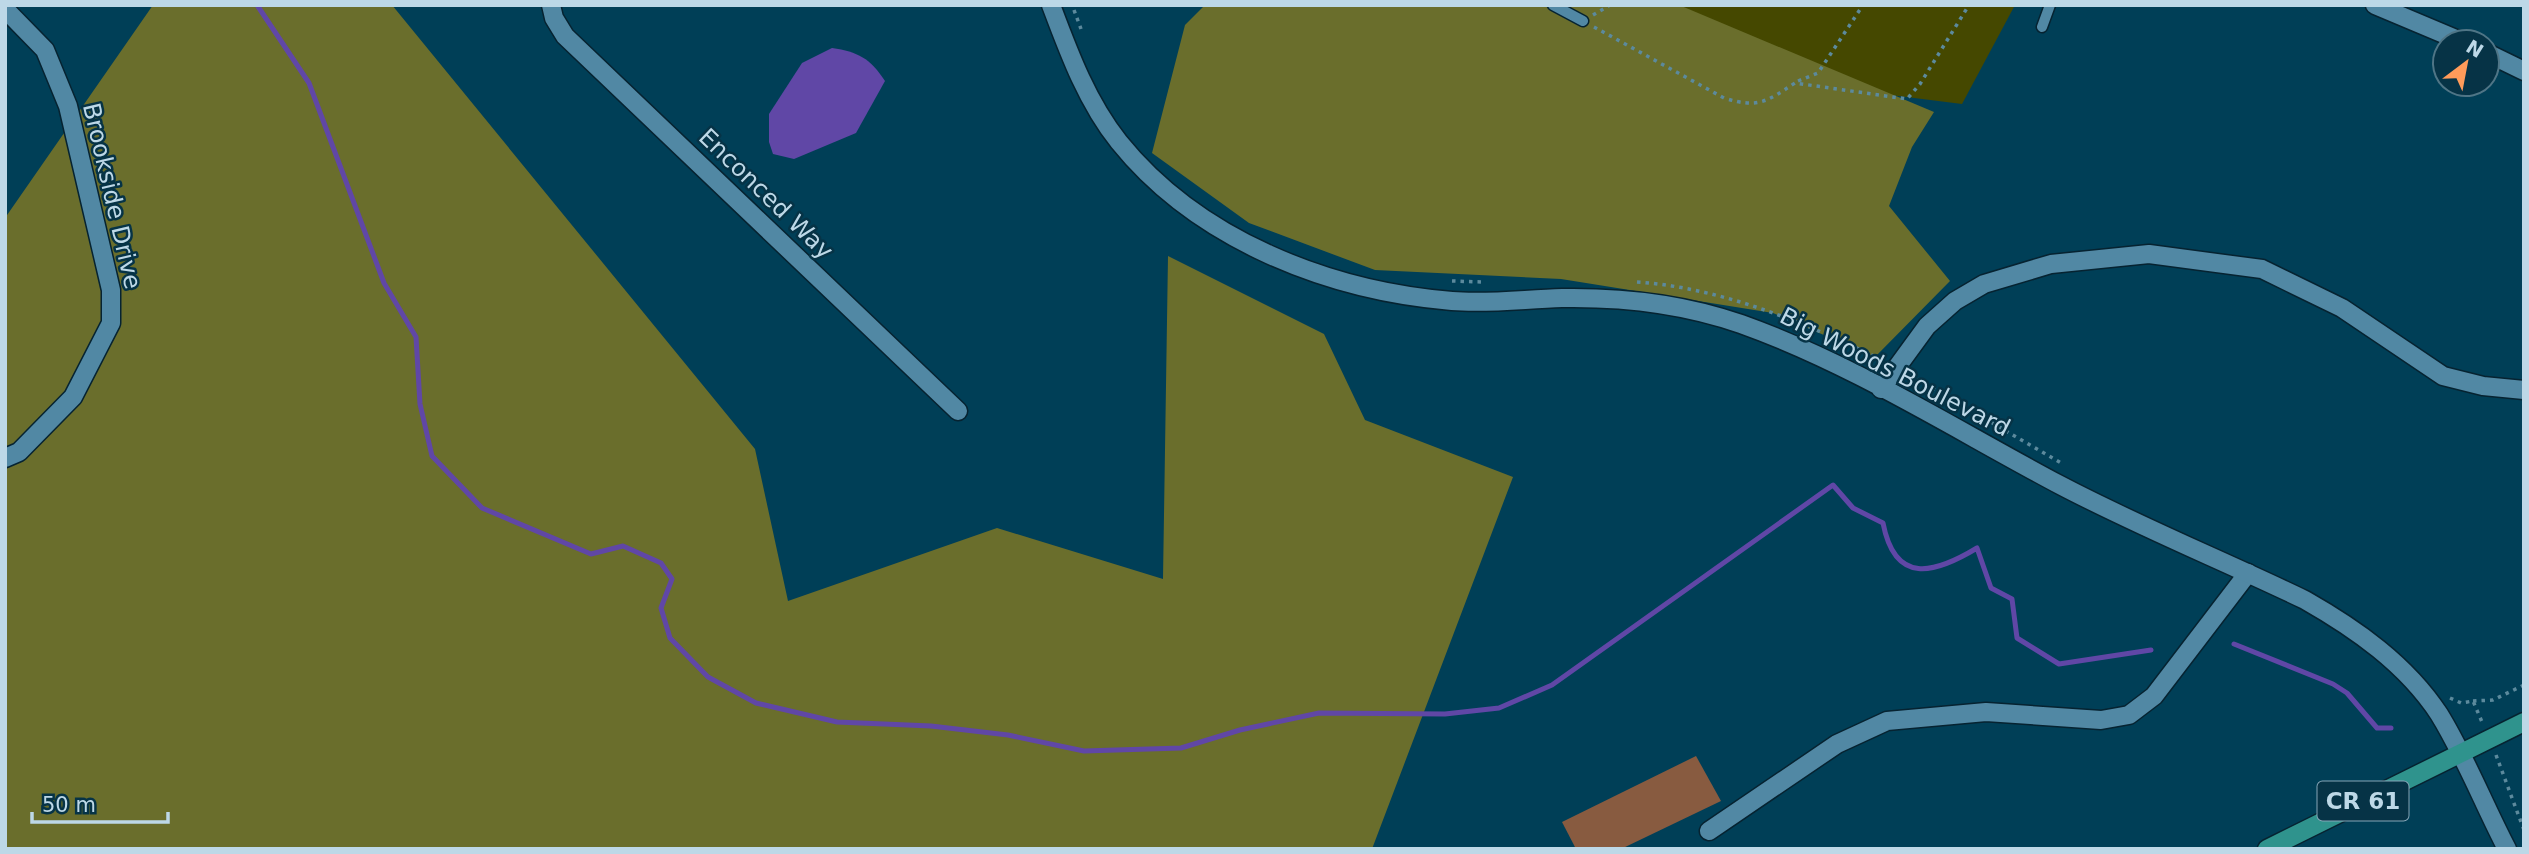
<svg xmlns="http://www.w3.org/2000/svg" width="2529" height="854" font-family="'DejaVu Sans',sans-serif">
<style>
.green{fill:#454800}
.forest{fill:#6a6e2c}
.water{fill:#6047a6}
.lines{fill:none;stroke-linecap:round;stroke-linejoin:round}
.stream{stroke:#6047a6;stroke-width:5}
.building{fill:#885b40}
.service-casing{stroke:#062331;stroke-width:13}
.minor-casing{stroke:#062331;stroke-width:21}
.tertiary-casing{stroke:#062331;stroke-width:21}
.primary-casing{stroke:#062331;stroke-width:21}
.path{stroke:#5c8a9d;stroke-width:3.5;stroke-dasharray:3.5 5;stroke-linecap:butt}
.service{stroke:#5188a4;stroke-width:10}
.minor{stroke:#5188a4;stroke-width:18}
.tertiary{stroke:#5188a4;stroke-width:18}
.primary{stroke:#2f938d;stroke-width:18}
.labels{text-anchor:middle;stroke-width:5;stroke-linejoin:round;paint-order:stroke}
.shield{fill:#063346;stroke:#86a6b7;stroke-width:2}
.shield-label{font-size:23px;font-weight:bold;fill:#bdd8e7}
.street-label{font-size:24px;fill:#bdd8e7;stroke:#063346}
</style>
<rect width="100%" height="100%" fill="#003f57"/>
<!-- green -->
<path class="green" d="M 1631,5 L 2015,5 L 1962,104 L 1795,83 Z"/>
<!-- forest -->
<g class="forest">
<path d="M 153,5 L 392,5 L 755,449 L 788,601 L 997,528 L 1163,579 L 1168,256 L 1324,334 L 1365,420 L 1513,477 L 1372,849 L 5,849 L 5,218 Z"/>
<path d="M 1205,5 L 1679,5 L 1934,112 L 1912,147 L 1889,206 L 1950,281 L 1875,357 L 1773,313 L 1561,279 L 1375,270 L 1249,223 L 1152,153 L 1185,25 Z"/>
</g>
<!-- water -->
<path class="water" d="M 832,48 C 858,52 870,58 885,81 L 856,133 L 794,159 L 773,154 L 769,142 L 769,114 L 802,63 Z"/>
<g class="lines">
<!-- stream -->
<g class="stream">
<path d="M 257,5 L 309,83 L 384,283 L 416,337 L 420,404 L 432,456 L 482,508 L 591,554 L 623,546 L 661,563 L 672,579 L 661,608 L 670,638 L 708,677 L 756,703 L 837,722 L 931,726 L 1008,735 L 1084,751 L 1181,748 L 1240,730 L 1319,713 L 1445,714 L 1499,708 L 1552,685 L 1833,485 L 1853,508 L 1883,523 C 1895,585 1934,574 1977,548 L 1991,588 L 2012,599 L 2017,638 L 2059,664 L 2151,650"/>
<path d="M 2234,644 L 2333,684 L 2347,693 L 2377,728 L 2391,728"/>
</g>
</g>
<!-- building -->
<path class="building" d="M 1696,756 L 1721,801 L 1621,849 L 1576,849 L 1562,822 Z"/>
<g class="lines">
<!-- service casing -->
<g class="service-casing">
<g id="service">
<path d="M 1553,5 L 1583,21"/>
<path d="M 2042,27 L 2050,5"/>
</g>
</g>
<!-- minor casing -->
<g class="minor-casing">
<g id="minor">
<path d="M 551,5 L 554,18 L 565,36 L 958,411"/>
<path d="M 2375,5 L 2463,42"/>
<path d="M 5,9 L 45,50 L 68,106 L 111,290 L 111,323 L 73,397 L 19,452 L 5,458"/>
<path d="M 2487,53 L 2524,71"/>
<path d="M 1881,389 L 1927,326 L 1955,301 L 1984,284 L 2051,264 L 2149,254 L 2262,269 L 2342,308 L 2443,376 L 2483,386 L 2524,390"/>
<path d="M 1709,831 L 1837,744 L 1887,721 L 1986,712 L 2101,720 L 2129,715 L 2154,696 L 2248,573"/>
</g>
</g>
<!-- tertiary casing -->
<g class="tertiary-casing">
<path id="tertiary" d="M 1051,5 C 1069,53 1087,102 1119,142 C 1198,240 1329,291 1452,301 C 1489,304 1525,299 1562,298 C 1622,297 1684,304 1741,324 C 1853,364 1956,430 2060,485 C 2140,527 2224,561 2305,600 C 2356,629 2406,664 2439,714 C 2465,756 2484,805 2507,849"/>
</g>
<!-- primary casing -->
<g class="primary-casing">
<path id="primary" d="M 2267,849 L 2524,722"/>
</g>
<!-- path -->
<g class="path">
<path d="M 1074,10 L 1081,29"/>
<path d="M 1593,15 L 1610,5"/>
<path d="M 1594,27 L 1724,98 C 1759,109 1767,101 1795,83 L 1907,99 L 1920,84 L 1969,5"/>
<path d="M 1798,81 L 1818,73 L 1863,5"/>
<path d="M 1452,281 L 1483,282"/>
<path d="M 1637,282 C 1723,288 1805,323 1882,360"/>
<path d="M 1910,375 L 2061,463"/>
<path d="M 2450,698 L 2461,703 L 2473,701 L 2482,722"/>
<path d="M 2473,701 L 2493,700 L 2524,685"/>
<path d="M 2496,755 L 2524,830"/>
</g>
<!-- service -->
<use href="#service" class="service"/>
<!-- minor -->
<use href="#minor" class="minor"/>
<!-- tertiary -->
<use href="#tertiary" class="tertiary"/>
<!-- primary -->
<use href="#primary" class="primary"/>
</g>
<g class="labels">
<!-- shield labels -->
<rect class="shield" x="2317.5" y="781.5" width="91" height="39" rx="5"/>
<g class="shield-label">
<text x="2363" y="809">CR 61</text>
</g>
<!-- street labels -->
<g class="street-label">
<text transform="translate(766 194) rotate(44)" y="8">Enconced Way</text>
<text transform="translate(112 196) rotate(77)" y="8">Brookside Drive</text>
<text transform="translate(1895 372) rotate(27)" y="8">Big Woods Boulevard</text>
</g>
</g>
<!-- border -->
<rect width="2529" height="854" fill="none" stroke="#bdd8e7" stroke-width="14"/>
<!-- north arrow -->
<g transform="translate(2466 63) rotate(32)"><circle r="33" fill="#063346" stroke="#4f7586" stroke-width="2"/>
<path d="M0-5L12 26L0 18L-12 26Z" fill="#ff9b5a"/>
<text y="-10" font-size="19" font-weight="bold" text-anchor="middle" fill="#bdd8e7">N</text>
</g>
<!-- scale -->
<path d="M32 812v10h136v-10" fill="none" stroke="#bdd8e7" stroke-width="3.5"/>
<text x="42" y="812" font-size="21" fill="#bdd8e7" stroke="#063346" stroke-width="5" paint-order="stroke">50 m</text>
</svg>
